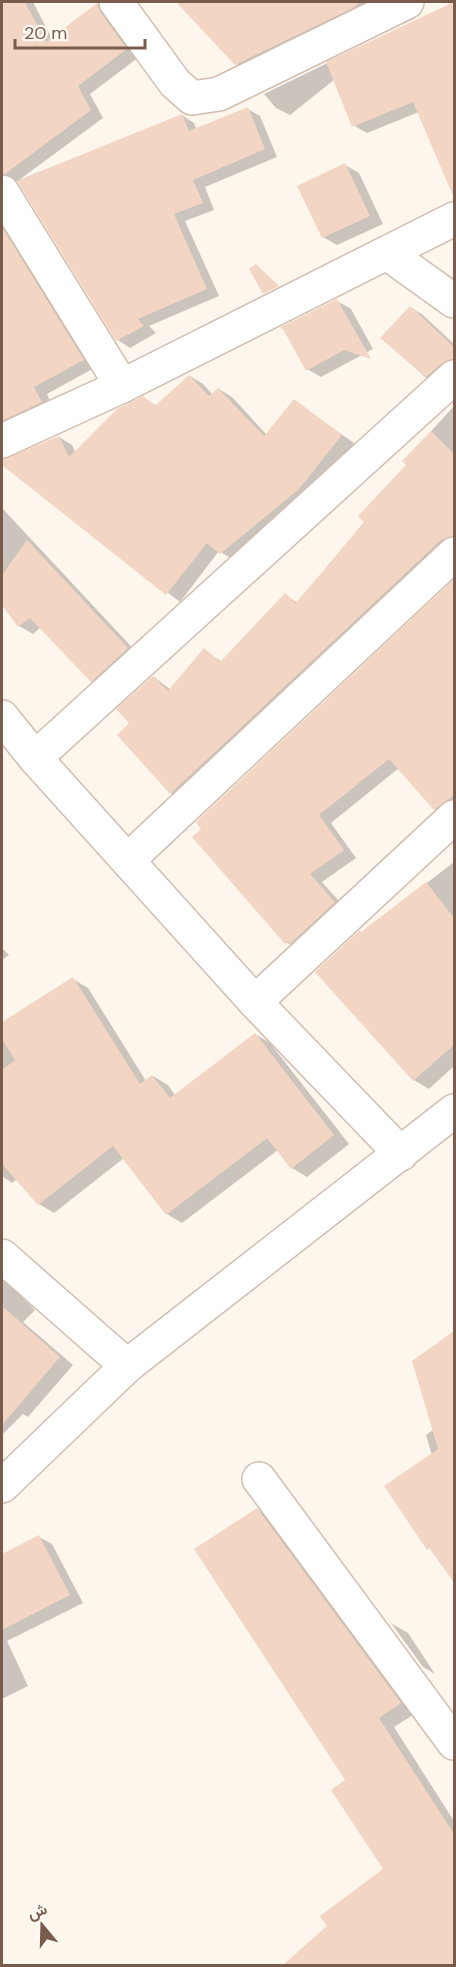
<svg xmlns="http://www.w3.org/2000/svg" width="456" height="1967" font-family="'DM Sans',Vazirmatn,sans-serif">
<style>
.shadow{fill:#0003}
.building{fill:#f3d5c3}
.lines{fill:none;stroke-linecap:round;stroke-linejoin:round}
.minor-casing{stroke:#d1beb0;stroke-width:36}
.minor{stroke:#fff;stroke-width:33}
</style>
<rect width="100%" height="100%" fill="#fdf6ec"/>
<!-- shadow -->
<g class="shadow">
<path d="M 2,2 L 33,2 L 52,39 L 98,4 L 110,12 L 139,57 L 90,94 L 103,118 L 19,180 L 182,115 L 194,123 L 197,130 L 248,109 L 260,116 L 277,157 L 205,187 L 214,210 L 185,221 L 219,296 L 149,326 L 156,333 L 130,348 L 118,340 L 18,181 L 5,183 L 2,187 Z"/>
<path d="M 178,2 L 393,2 L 249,72 L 236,64 Z"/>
<path d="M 454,34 L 454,194 L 419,112 L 367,133 L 353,125 L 337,86 Z"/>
<path d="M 348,53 L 359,60 L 290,115 L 276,108 L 264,94 Z"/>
<path d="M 345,165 L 359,173 L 383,224 L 337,245 L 323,237 Z"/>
<path d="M 2,215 L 96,367 L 47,394 L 54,410 L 2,436 Z"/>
<path d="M 337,301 L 351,309 L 373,349 L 321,377 L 307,369 Z"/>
<path d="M 410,307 L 423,315 L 454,344 L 454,370 L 439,385 L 425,377 L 382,338 Z"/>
<path d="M 190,376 L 203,384 L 213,395 L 219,389 L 232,397 L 267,435 L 294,401 L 354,443 L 312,496 L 234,560 L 219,551 L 180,602 L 8,469 L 59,437 L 72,445 L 76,453 L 143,398 L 157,406 Z"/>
<path d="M 454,406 L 454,547 L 184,801 L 171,793 L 119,735 L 131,723 L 154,677 L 171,690 L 204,650 L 222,662 L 285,595 L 298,603 L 366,522 L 408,465 L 404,461 Z"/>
<path d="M 2,508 L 141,657 L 105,689 L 92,681 L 41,627 L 33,634 L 19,626 L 2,603 Z"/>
<path d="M 454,581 L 454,812 L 448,816 L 435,809 L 399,768 L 331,823 L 356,858 L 322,882 L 347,910 L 300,950 L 286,942 L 198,822 Z"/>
<path d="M 454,862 L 454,1066 L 429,1089 L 414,1080 L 362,933 Z"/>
<path d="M 2,948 L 9,955 L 2,960 Z"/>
<path d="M 73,979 L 88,988 L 146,1081 L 153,1076 L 168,1085 L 175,1095 L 255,1034 L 270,1043 L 349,1144 L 307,1177 L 292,1168 L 278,1150 L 182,1223 L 167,1214 L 124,1158 L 54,1213 L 39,1204 L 17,1179 L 12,1183 L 2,1176 L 2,1023 Z"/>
<path d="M 2,1278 L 35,1310 L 23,1322 L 73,1365 L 28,1417 L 23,1414 L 2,1435 Z"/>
<path d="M 454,1333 L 454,1582 L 386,1487 L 432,1455 L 426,1435 L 434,1429 L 414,1361 Z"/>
<path d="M 257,1509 L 273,1519 L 416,1713 L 394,1727 L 454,1821 L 454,1966 L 285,1966 L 329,1926 L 385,1869 L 347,1781 Z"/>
<path d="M 39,1537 L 52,1544 L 83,1603 L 7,1641 L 28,1686 L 2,1699 L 2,1556 Z"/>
<path d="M 391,1623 L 408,1633 L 435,1674 L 423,1667 Z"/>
</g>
<!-- building -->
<g class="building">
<path d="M 2,2 L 25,2 L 46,42 L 97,3 L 101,13 L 127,49 L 78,86 L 91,110 L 5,174 L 2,173 Z"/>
<path d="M 176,2 L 360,2 L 353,8 L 235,65 Z"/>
<path d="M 454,2 L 454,198 L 413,102 L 352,127 L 326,62 Z"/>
<path d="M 248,107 L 265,149 L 193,180 L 203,203 L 174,214 L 207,289 L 138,319 L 144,326 L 116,341 L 17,181 L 182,114 L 189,131 Z"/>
<path d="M 345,163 L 370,216 L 322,238 L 297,186 Z"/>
<path d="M 2,227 L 84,360 L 34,387 L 42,402 L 2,421 Z"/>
<path d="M 256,264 L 279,286 L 263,294 L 249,269 Z"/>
<path d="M 337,299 L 371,359 L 344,350 L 306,371 L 283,329 L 279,328 Z"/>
<path d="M 410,306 L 454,347 L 454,359 L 442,363 L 426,377 L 380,338 Z"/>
<path d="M 189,375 L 209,396 L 218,388 L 264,436 L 294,399 L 342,435 L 299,489 L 220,554 L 207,543 L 166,595 L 2,465 L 2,460 L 59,436 L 69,457 L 117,409 L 143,396 L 155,406 Z"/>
<path d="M 431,431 L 454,454 L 454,536 L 441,540 L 170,794 L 117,735 L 129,723 L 116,709 L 153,676 L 168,691 L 204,648 L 220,662 L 285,593 L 296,603 L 364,522 L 358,516 L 406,465 L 402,461 Z"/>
<path d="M 27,540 L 128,648 L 91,682 L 30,618 L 18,627 L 2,605 L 2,575 Z"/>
<path d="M 454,579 L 454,795 L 434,810 L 389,759 L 319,815 L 344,850 L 310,874 L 335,902 L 290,944 L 288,941 L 285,944 L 192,837 L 201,829 L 196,822 Z"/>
<path d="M 426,882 L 454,918 L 454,1045 L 413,1081 L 315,972 L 360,930 L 361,932 Z"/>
<path d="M 73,977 L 140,1084 L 152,1075 L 170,1098 L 255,1033 L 334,1135 L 291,1169 L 267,1138 L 166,1215 L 113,1146 L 38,1205 L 2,1164 L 2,1070 L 15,1060 L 2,1039 L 2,1022 Z"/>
<path d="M 2,1306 L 60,1357 L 2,1425 Z"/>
<path d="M 454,1331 L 454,1582 L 430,1548 L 427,1550 L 384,1486 L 438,1449 L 412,1361 Z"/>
<path d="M 257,1508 L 401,1703 L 379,1718 L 454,1834 L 454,1965 L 283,1965 L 327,1926 L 320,1916 L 383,1869 L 331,1790 L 345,1780 L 194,1549 Z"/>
<path d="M 39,1535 L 70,1595 L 2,1630 L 2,1554 Z"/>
</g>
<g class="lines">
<!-- minor casing -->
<g class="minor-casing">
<g id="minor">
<path d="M 116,2 L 175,83 L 192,98 L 219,94 L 407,2"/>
<path d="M 2,192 L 122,386"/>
<path d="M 387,253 L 454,301"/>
<path d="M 2,441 L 122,386 L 454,219"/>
<path d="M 2,717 L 35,758 L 255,1002 L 401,1154"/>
<path d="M 35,758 L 454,377"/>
<path d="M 129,859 L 454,554"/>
<path d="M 255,1002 L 454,817"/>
<path d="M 2,1256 L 127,1366"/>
<path d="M 259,1479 L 454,1743"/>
<path d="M 2,1486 L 127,1366 L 454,1111"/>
</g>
</g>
<!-- minor -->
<use href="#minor" class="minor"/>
</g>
<!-- border -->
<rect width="456" height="1967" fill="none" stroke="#7a5c4d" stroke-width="6"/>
<!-- north arrow -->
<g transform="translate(42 1925) rotate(341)" stroke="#fffaf3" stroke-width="4.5" paint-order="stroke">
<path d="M0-4.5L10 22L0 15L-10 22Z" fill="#7a5c4d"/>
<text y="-9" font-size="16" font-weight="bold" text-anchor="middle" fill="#7a5c4d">ش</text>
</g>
<!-- scale -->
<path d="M15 39v9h130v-9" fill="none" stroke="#7a5c4d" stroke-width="3"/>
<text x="24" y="39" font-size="18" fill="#7a5c4d" stroke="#fffaf3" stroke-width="4.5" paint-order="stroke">20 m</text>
</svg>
